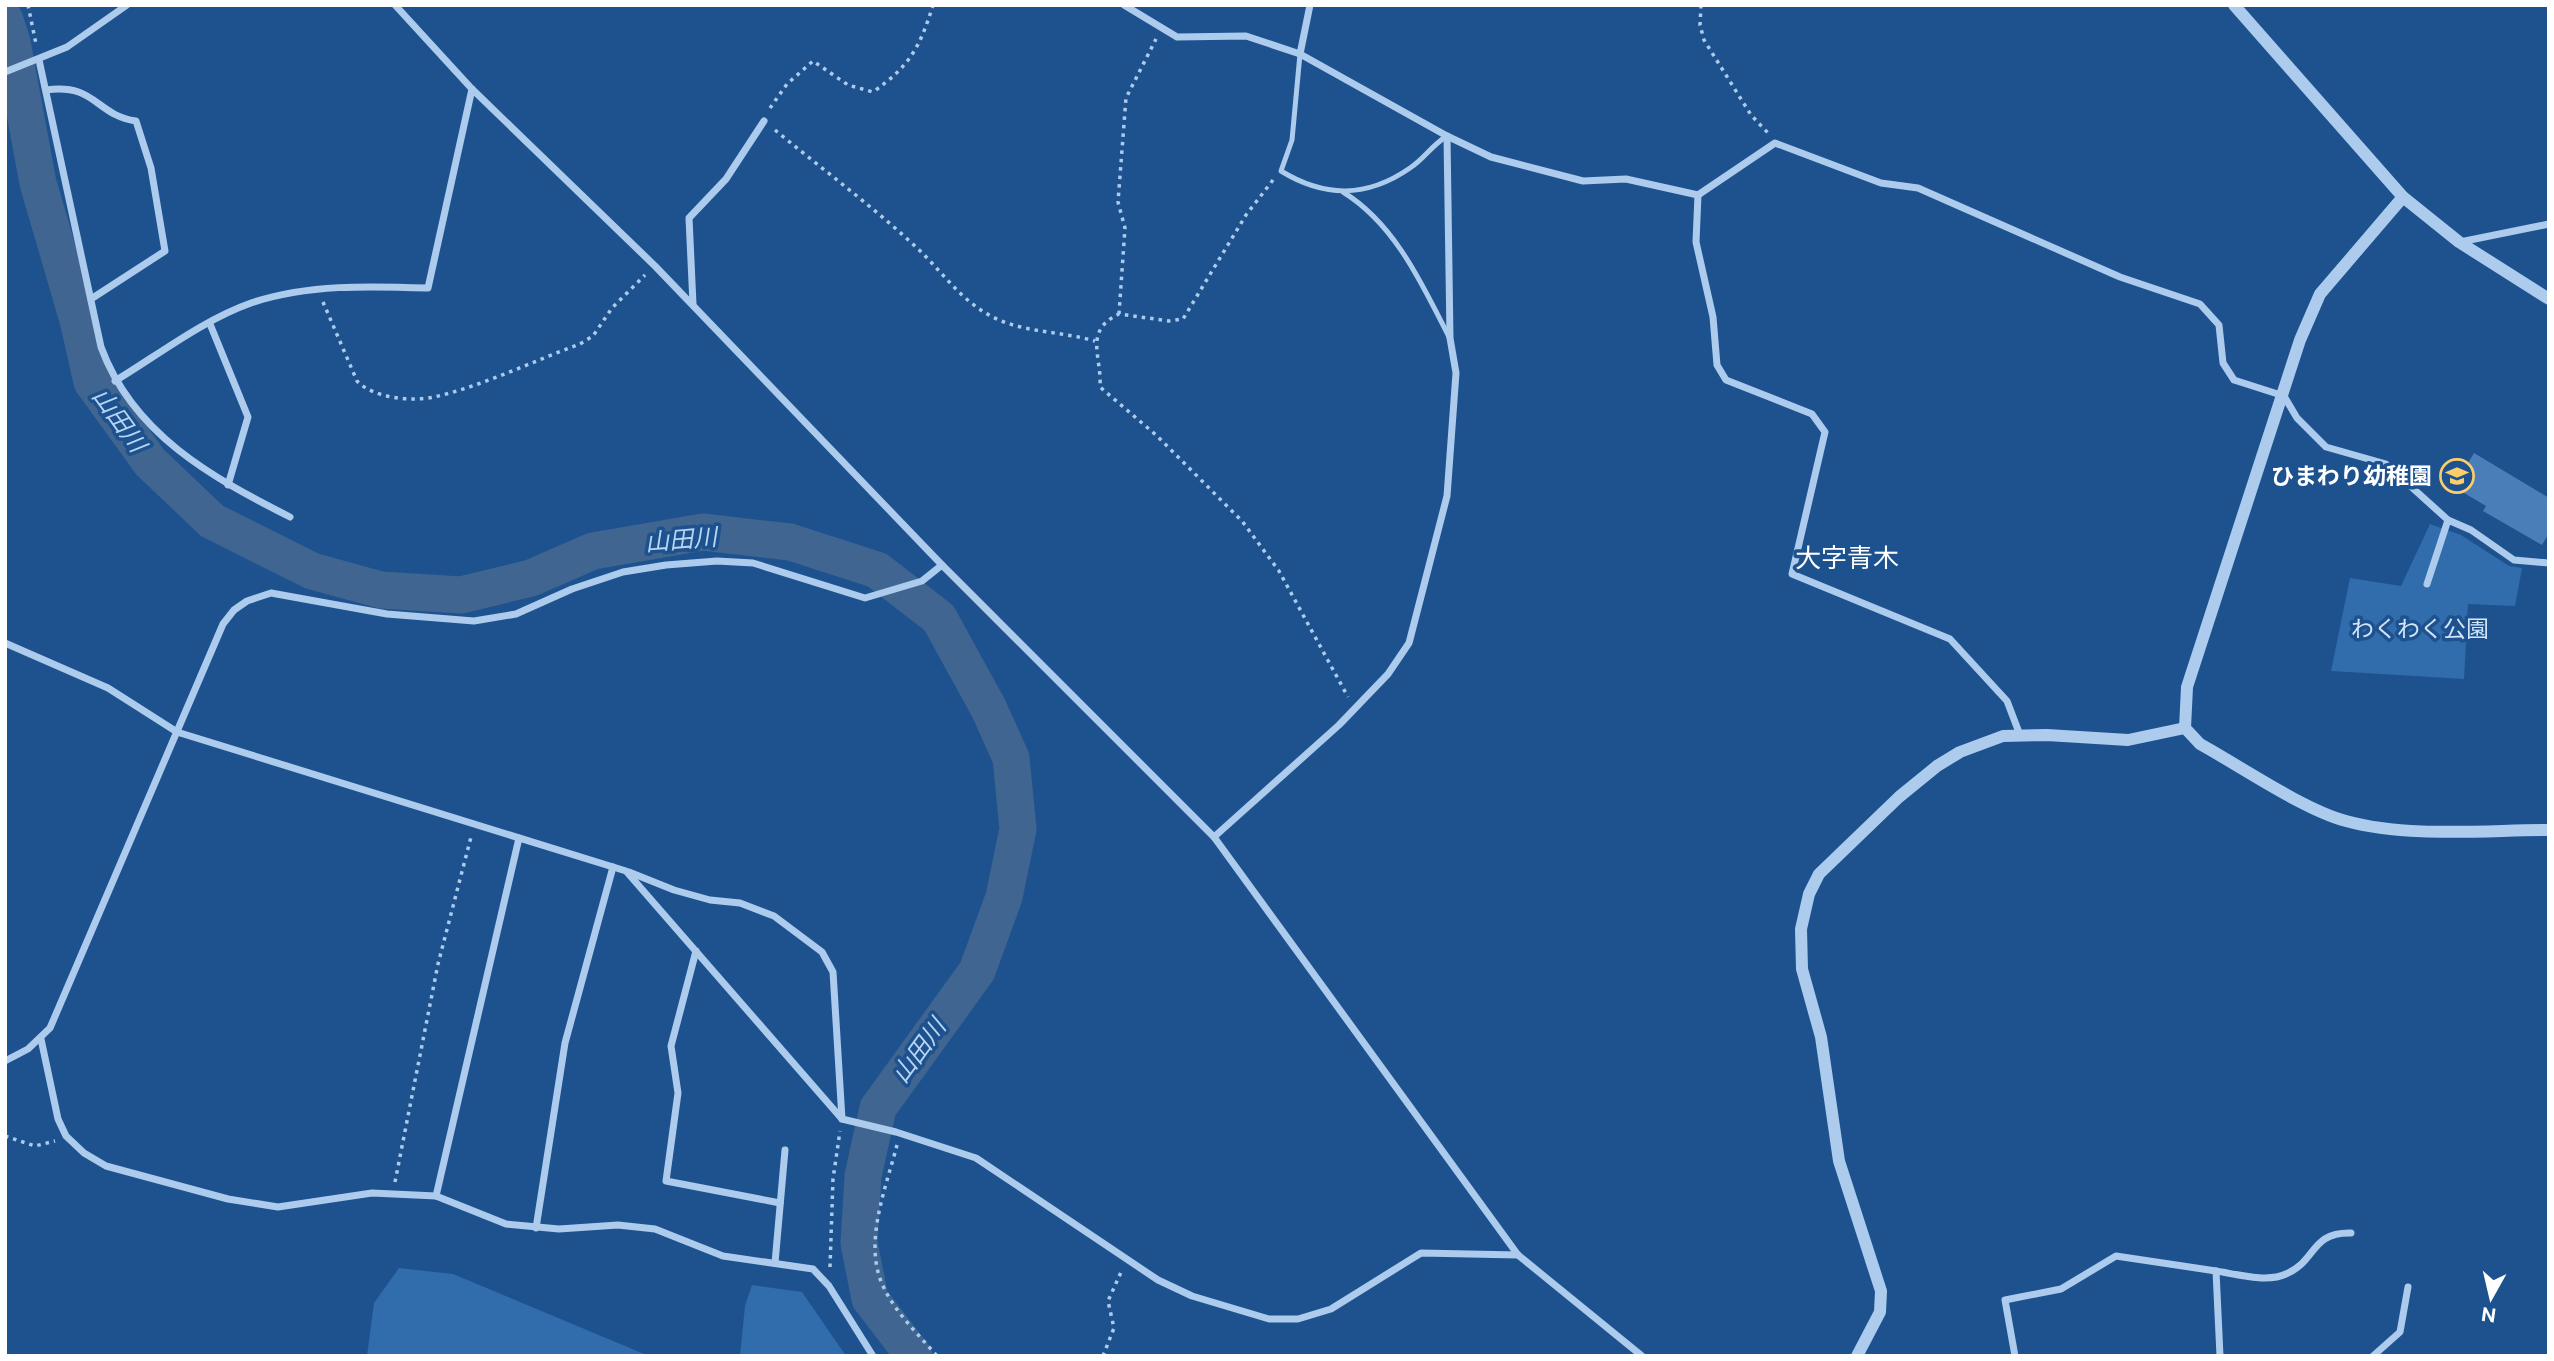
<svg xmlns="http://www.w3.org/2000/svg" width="2554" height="1361" font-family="'Public Sans','Noto Sans JP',sans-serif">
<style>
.green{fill:#316cac}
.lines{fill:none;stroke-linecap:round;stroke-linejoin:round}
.river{stroke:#3f6590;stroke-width:37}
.building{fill:#4a7eb8}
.path{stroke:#accbed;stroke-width:3.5;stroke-dasharray:3.5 5;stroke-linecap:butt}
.service{stroke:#accbed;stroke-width:5}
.minor{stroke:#accbed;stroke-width:7}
.tertiary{stroke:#accbed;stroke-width:12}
.labels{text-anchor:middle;stroke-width:7;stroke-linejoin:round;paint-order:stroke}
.poi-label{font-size:23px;font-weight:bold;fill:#fff;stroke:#1d528f;text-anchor:end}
.park-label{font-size:23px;fill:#d2e5f9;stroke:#1d528f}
.water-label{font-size:24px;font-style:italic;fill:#b8d5f4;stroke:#1d528f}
.quarter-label{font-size:26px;fill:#fff;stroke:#1d528f}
</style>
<rect width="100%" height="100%" fill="#1d528f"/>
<!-- green -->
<g class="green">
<path d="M 2430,524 L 2461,535 L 2509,566 L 2522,568 L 2515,606 L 2468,604 L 2464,679 L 2331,671 L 2350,578 L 2401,586 Z"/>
<path d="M 399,1268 L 453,1274 L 649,1356 L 367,1356 L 374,1303 Z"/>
<path d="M 752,1285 L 802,1292 L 846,1356 L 740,1356 L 745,1306 Z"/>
</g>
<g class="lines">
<!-- river -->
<path class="river" d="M 5,20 L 12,42 L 38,183 L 78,320 L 92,382 L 150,462 L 212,521 L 312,571 L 381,590 L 461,595 L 531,578 L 593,551 L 703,532 L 790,542 L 877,570 L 939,618 L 989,709 L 1011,758 L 1018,829 L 1004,897 L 977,971 L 878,1108 L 863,1176 L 859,1243 L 870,1299 L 914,1356"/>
</g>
<!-- building -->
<path class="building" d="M 2474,453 L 2549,498 L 2549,533 L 2542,545 L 2483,511 L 2486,506 L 2454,487 Z"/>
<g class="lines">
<!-- path -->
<g class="path">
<path d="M 28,5 L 36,44"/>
<path d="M 1701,5 L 1700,25 L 1704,40 L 1751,115 L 1768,133"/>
<path d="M 770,108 L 787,84 L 813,61 L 848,85 L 873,92 C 910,66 920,47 933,5"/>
<path d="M 775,130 C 822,169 871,205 916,247 C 941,270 960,300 991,316 C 1022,333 1061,331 1095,341"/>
<path d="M 1273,180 L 1246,215 L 1183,319 L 1169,321 L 1119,314 C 1083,331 1102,356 1100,387 L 1156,435 L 1242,521 L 1279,571 L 1348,697"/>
<path d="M 323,302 L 357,381 C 373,398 411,402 434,397 C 483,386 533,361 580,344 L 593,336 L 612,308 L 645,275"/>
<path d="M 1119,314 L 1125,228 L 1118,202 L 1126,98 L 1156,39"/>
<path d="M 5,1136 L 35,1146 L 55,1141"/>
<path d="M 897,1145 C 886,1188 862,1245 884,1288 C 896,1313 918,1334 937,1356"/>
<path d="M 395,1182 L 438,964 L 471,837"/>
<path d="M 830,1267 L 833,1179 L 840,1131"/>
<path d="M 1103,1356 L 1114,1328 L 1108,1301 L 1122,1270"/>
</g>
<!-- service -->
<g class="service">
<path d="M 1300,54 L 1292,140 L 1281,171 C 1325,198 1367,198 1410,168 C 1424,159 1432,145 1447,136"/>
<path d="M 1343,192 C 1395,224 1422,284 1449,337"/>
</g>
<!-- minor -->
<g class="minor">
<path d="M 395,5 L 472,89 L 655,266 L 942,565 L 1214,837 L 1518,1255 L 1642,1356"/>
<path d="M 1124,5 L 1177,37 L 1246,36 L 1300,54 L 1447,136 L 1491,157 L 1583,181 L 1626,179 L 1698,195 L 1775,143 L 1881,183 L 1918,188 L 2120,277 L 2200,304 L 2219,325 L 2223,363 L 2234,380 L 2284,396 L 2297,418 L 2326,447 L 2386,464 L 2448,520 L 2471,530 L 2514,560 L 2549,563"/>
<path d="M 1300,54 L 1310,5"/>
<path d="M 39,60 L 101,347 C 133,434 211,477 290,517"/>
<path d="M 5,72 L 67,47 L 127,5"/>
<path d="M 46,90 C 96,83 95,115 136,121 L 151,168 L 165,251 L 91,299"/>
<path d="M 1698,195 L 1696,242 L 1713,317 L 1717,365 L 1726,380 L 1812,414 L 1825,432 L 1792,574 L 1950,639 L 2007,701 L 2020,735"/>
<path d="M 2460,242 L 2549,224"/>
<path d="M 693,304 L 689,218 L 726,179 L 764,121"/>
<path d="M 210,324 L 248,417 L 228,485"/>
<path d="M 115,381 C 158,355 203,320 251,303 C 307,284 370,286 428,288 L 472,89"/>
<path d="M 2427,584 L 2448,520"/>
<path d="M 5,643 L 108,688 L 177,732 L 626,871 L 842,1119 L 896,1132 L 976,1158 L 1158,1280 L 1192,1296 L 1269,1319 L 1298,1319 L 1331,1309 L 1421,1253 L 1518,1255"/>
<path d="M 1214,837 L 1339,725 L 1388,674 L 1409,643 L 1447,496 L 1456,373 L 1450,338 L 1447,136"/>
<path d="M 629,872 L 674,890 L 710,900 L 740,903 L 774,916 L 822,952 L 833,972 L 842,1119"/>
<path d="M 696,951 L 671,1046 L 678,1093 L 666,1181 L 780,1203"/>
<path d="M 41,1039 L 58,1119 L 66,1136 L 84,1153 L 106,1166 L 228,1199 L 278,1207 L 372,1193 L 436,1196 L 506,1224 L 559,1229 L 618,1225 L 655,1229 L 723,1256 L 813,1269 L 829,1286 L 873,1356"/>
<path d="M 5,1061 L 28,1049 L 50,1028 L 223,624 L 234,610 L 247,601 L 271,593 L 387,614 L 474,621 L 516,614 L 572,589 L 623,572 L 666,565 L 717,561 L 753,563 L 865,598 L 922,581 L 942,565"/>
<path d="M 436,1196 L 519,838"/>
<path d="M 536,1228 L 565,1043 L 613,867"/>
<path d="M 775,1263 L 785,1150"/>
<path d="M 2216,1271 C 2236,1274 2267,1283 2286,1274 C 2317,1261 2310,1232 2351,1233"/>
<path d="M 2015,1356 L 2005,1300 L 2061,1289 L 2116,1256 L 2216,1271 L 2220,1356"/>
<path d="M 2373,1356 L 2400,1332 L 2408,1287"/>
</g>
<!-- tertiary -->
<g class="tertiary">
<path d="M 2234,5 L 2403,197 L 2459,242 L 2549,299"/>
<path d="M 2403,197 L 2320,294 L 2300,340 L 2187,687 L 2185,728 L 2200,744 C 2240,766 2304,810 2346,821 C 2407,838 2486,830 2549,830"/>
<path d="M 1857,1356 L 1880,1312 L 1881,1291 L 1839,1161 L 1821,1037 L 1802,969 L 1801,929 L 1809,894 L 1819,874 L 1899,797 L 1937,766 L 1960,752 L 2003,736 L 2047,735 L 2128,740 L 2185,728"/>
</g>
</g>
<!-- icons -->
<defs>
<g id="school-ring" transform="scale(1.75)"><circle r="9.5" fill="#1d528f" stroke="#fcce6b" stroke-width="1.5"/><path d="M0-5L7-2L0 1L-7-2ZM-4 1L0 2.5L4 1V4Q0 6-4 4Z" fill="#fcce6b"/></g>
</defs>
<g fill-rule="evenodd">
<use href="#school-ring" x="2457" y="476"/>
</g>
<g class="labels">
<!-- poi labels -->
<g class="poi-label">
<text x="2432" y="484">ひまわり幼稚園</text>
</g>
<!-- park labels -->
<g class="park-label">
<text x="2420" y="637">わくわく公園</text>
</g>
<!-- water labels -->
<g class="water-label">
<text transform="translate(119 420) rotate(54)" y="8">山田川</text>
<text transform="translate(681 540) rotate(-5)" y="8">山田川</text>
<text transform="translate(919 1051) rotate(-54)" y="8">山田川</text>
</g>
<!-- quarter labels -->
<g class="quarter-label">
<text x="1847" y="567">大字青木</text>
</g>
</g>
<!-- border -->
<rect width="2554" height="1361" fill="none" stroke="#ffffff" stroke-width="14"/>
<!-- north arrow -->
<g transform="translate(2491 1298) rotate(188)" stroke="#1d528f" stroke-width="5" paint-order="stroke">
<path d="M0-5L12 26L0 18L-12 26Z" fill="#ffffff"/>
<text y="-10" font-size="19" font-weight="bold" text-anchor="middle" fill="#ffffff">N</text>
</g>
</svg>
